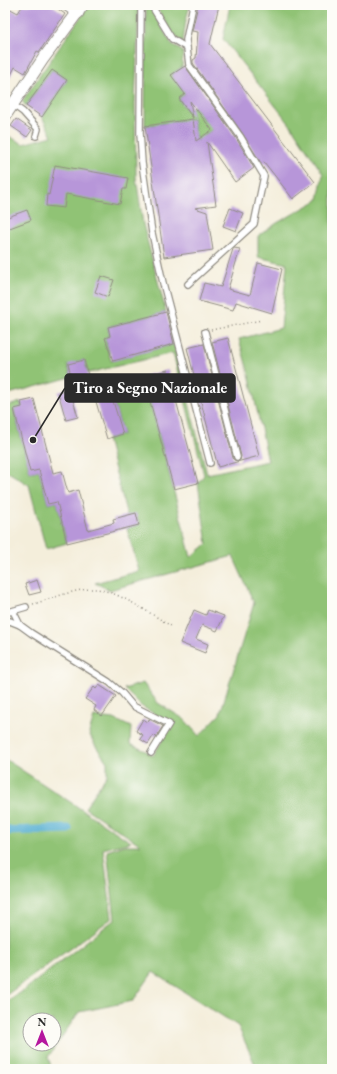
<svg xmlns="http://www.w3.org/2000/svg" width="337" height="1074" font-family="'EB Garamond',serif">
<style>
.green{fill:#90c374;stroke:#5e7750;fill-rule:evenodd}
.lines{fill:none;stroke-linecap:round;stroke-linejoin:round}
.canal{stroke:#54afd2;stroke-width:9}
.building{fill:#b796d9}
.service-casing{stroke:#908c83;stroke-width:8}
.minor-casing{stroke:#908c83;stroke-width:13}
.path{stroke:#908c83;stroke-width:1.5;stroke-dasharray:1 3;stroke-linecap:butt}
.service{stroke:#fff;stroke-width:5.5}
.minor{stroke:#fff;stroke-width:11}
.leader{fill:none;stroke:#2b2b2b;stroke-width:1.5}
.callout-dot{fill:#2b2b2b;stroke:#fdfcf7;stroke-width:1.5}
.callout{fill:#2b2b2b;stroke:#2b2b2b;stroke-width:1.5}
.callout-label{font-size:16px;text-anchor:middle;font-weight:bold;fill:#fff}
</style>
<rect width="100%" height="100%" fill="#fdfcf7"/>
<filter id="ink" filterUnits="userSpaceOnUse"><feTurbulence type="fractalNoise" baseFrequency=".025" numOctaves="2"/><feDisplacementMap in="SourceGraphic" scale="8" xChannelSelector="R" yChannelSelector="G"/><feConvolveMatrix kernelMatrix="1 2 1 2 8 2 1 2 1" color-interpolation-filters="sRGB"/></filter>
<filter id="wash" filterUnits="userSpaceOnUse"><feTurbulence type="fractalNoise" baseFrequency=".012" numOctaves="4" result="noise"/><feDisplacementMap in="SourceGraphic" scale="16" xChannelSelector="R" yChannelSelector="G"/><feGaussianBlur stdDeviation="0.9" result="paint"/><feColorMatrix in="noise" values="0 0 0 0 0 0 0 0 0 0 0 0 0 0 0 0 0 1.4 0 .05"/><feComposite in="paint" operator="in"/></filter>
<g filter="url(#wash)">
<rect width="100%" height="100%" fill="#f4eedb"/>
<!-- green -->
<g class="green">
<path d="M 89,5 L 139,5 L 135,104 L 136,177 L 143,224 L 166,312 L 108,327 L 110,336 L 105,338 L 111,361 L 174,344 L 207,474 L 268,461 L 250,378 L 239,339 L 281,328 L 287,264 L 258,257 L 258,236 L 277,223 L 318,200 L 323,174 L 292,127 L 223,39 L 230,5 L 332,5 L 332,1069 L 257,1069 L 238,1026 L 153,972 L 133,1001 L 79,1012 L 48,1057 L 52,1069 L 5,1069 L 5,1003 L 23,991 L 115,919 L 107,851 L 125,845 L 141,845 L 85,808 L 107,775 L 107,762 L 95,745 L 89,733 L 94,717 L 114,719 L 131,727 L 130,744 L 148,752 L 153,756 L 172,724 L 141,706 L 124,689 L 143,683 L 158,703 L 184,719 L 199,736 L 220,714 L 254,603 L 233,556 L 110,590 L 95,583 L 139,571 L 127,528 L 139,524 L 136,514 L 127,516 L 107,439 L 123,434 L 108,384 L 120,381 L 122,386 L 145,381 L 191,557 L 207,544 L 198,483 L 204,475 L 173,353 L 88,373 L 84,360 L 68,365 L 71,377 L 5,395 L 5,134 L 23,144 L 52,136 L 42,117 L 67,80 L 52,70 L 26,106 L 22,101 ZM 30,1020 L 54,1020 L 54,1044 L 30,1044 Z"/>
<path d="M 146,5 L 149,5 L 171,43 L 183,52 L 182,67 L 171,75 L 185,94 L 179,99 L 187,111 L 194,106 L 204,120 L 216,113 L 222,123 L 203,136 L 208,152 L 198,153 L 193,119 L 145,126 Z"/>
<path d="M 155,5 L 190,5 L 186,20 L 183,42 L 174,36 Z"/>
<path d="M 21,402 L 22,407 L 14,410 L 30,472 L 39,470 L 48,504 L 57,502 L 67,543 L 46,549 L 29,485 L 5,470 L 5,407 Z"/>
<path d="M 5,759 L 131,842 L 103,849 L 112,918 L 5,996 Z"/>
</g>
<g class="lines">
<!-- canal -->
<path class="canal" d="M 5,831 L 68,829"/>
</g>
<g id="blocks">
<!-- building -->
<g class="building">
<path d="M 23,5 L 52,5 L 65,14 L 39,52 L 37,51 L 25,73 L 15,67 L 5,87 L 5,6 L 18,13 Z"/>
<path d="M 198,5 L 219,5 L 210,44 L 315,182 L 293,199 L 264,162 L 261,163 L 243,134 L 193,63 L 193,60 L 196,58 L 198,32 L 192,31 Z"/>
<path d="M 185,66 L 236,138 L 254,168 L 235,182 L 207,142 L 216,205 L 195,208 L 207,212 L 213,250 L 164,257 L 145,126 L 193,119 L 196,141 L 212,130 L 190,101 L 193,118 L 179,99 L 185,94 L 171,75 Z"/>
<path d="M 52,70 L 67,80 L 42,117 L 26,106 Z"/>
<path d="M 16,119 L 32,130 L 27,137 L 11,126 Z"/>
<path d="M 55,165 L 128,178 L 126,189 L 123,189 L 120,204 L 66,194 L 64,208 L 46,206 L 47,194 L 49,195 Z"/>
<path d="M 230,208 L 243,213 L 236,231 L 223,226 Z"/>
<path d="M 27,210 L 31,220 L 7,229 L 5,218 Z"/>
<path d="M 234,248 L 240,249 L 228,289 L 250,295 L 258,263 L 282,269 L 272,313 L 236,302 L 233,310 L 199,301 L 204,283 L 221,287 L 233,249 Z"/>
<path d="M 101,276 L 114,280 L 108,297 L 95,292 Z"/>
<path d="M 166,312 L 174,344 L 113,361 L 105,338 L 110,336 L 108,327 Z"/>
<path d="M 228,338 L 259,456 L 218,467 L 187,348 L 204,344 L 233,458 L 234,460 L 238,461 L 240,460 L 241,456 L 212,342 Z"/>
<path d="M 84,360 L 90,383 L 106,378 L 123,434 L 107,439 L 94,395 L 73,400 L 78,417 L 66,420 L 58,392 L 74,387 L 68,364 Z"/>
<path d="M 168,370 L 198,483 L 174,489 L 143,376 Z"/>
<path d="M 34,399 L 53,473 L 62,471 L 68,493 L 78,490 L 88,530 L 114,523 L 113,519 L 136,513 L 139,525 L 67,543 L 57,502 L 48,504 L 39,470 L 30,472 L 14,409 L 22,407 L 21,402 Z"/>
<path d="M 37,580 L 41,592 L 29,595 L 25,584 Z"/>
<path d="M 194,610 L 206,615 L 208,610 L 224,616 L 217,631 L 202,625 L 196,639 L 208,644 L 205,653 L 180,643 Z"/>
<path d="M 99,685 L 116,696 L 102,716 L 94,710 L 96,706 L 85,699 L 94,687 L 96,689 Z"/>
<path d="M 143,719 L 148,722 L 149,719 L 163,726 L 156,737 L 154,735 L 148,744 L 140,739 L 143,735 L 136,731 Z"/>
</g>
</g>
</g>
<g filter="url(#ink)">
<use href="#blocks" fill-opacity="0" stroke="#908c83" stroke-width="1"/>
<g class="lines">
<!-- service casing -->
<g class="service-casing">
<g id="service">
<path d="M 141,5 L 140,133 L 142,163 L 152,233 L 163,283 L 210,463"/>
<path d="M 151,5 L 172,39 L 187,48"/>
<path d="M 12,104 L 23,112 L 38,129 L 36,136"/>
<path d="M 188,284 L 254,224 L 264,176 L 240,136 L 189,65 L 186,40 L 193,5"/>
<path d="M 205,332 L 237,457"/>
<path d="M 13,611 L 20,625 L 31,633 L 109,682 L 122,693 L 133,706 L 169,724 L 151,753"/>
<path d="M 5,613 L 26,607"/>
<path d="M 5,622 L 10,621 L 20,625"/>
</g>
</g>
<!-- minor casing -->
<g class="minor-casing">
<g id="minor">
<path d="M 67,5 L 78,13"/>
<path d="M 5,116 L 43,59 L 83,5"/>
</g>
</g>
<!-- path -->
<g class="path">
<path d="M 211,330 L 262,320"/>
<path d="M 33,604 C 52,599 73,589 93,589 C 113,588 153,615 171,626"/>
</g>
<!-- service -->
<use href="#service" class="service"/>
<!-- minor -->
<use href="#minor" class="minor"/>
</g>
</g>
<!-- callouts -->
<path class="leader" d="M33 440L65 388"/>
<circle class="callout-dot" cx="33" cy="440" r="4"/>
<rect class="callout" x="65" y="374" width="170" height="28" rx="4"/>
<g class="callout-label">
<text x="150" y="393">Tiro a Segno Nazionale</text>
</g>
<!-- margin -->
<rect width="337" height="1074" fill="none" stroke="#fdfcf7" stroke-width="20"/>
<!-- north arrow -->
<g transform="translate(42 1032)"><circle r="19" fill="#fdfcf7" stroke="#a9a8a5"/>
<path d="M0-3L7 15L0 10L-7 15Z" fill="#b5179e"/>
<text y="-6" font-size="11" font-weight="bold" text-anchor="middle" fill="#2b2b2b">N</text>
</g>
</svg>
